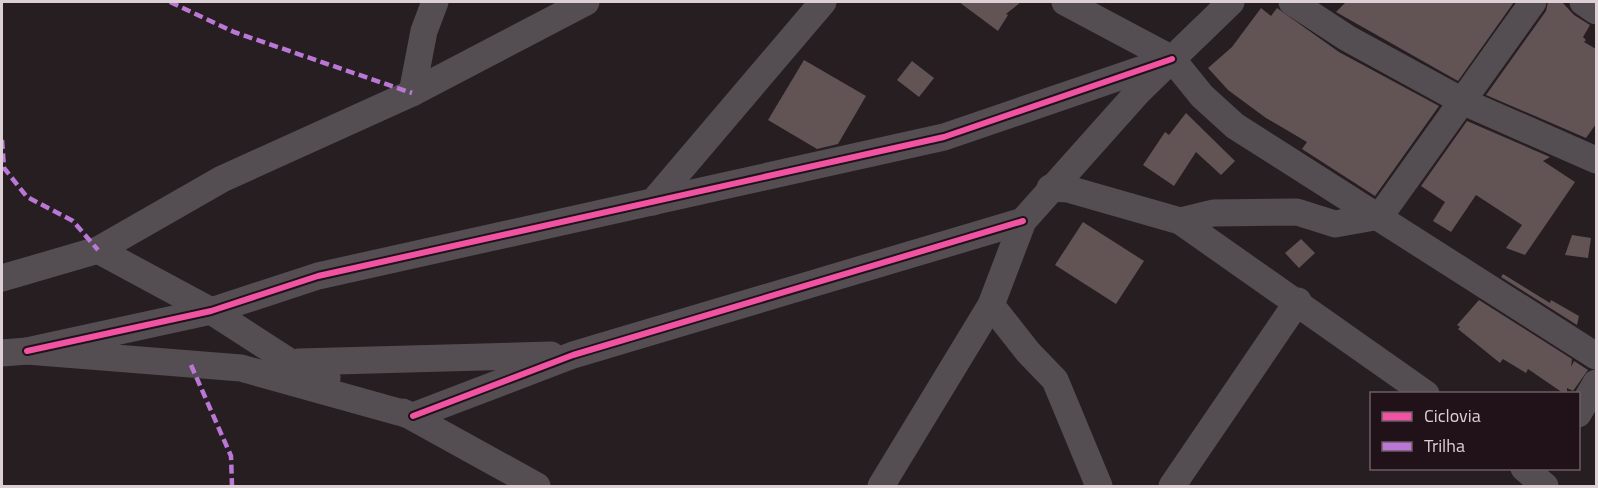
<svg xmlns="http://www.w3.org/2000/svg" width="1598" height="488" font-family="'Titillium Web',sans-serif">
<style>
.building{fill:#625355}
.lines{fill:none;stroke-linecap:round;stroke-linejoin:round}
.minor{stroke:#544e53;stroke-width:27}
.quiet{stroke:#ba77d6;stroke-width:4.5;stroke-dasharray:9 4.5;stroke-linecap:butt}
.cycleway-casing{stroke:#211118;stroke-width:10}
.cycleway{stroke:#f153a3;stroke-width:6}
</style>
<rect width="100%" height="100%" fill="#271e22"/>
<!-- building -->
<g class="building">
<path d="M 959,2 L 1021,2 L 1006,14 L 1008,15 L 998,31 Z"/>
<path d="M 1346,2 L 1514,2 L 1458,81 L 1336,12 Z"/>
<path d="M 1548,2 L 1562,2 L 1574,15 L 1590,25 L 1583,37 L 1586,40 L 1584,42 L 1596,49 L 1596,124 L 1586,138 L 1486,95 L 1546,11 Z"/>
<path d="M 1261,8 L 1271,16 L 1277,8 L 1339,52 L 1439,106 L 1375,196 L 1302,149 L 1307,142 L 1266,118 L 1228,90 L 1208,68 L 1232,47 Z"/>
<path d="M 804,60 L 866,96 L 838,144 L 817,149 L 768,120 Z"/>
<path d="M 912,61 L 934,78 L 919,97 L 897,80 Z"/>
<path d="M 1186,113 L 1235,161 L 1221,175 L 1196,152 L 1174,186 L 1143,165 L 1165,132 L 1169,135 Z"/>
<path d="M 1467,121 L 1550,157 L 1543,161 L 1575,182 L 1525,255 L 1506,248 L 1522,225 L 1476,195 L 1451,232 L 1433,221 L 1445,202 L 1421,186 Z"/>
<path d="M 1083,222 L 1144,261 L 1116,304 L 1055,265 Z"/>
<path d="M 1572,235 L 1591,238 L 1588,258 L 1565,255 Z"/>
<path d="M 1301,239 L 1315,253 L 1299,268 L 1285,253 Z"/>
<path d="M 1503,274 L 1550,303 L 1551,300 L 1579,316 L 1577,325 L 1501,277 Z"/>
<path d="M 1479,300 L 1572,359 L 1571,367 L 1574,361 L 1588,370 L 1573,391 L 1567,388 L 1567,393 L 1563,393 L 1528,369 L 1526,373 L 1503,359 L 1500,363 L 1458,329 L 1460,327 L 1457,325 Z"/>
</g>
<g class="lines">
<!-- minor -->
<g class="minor">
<path d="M 1065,2 L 1172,59 L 1202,96 L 1235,126 L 1596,356"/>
<path d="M 1292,2 L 1347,38 L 1464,102 L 1596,160"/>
<path d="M 1583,2 L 1596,11"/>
<path d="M 412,93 L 586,2"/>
<path d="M 1050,188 L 1068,189 L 1180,221 L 1426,394"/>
<path d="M 653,202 L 823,2"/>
<path d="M 1180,221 L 1213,213 L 1297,212 L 1335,224 L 1380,216 L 1533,2"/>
<path d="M 98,250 L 211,311 L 290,362 L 327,378"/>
<path d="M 2,278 L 98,250 L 222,179 L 412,93 L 424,31 L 435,2"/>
<path d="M 991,305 L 1028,352 L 1055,380 L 1099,486"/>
<path d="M 27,351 L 211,311 L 318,276 L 944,137 L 1172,59"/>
<path d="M 2,353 L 27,351 L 241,368 L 413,416 L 573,355 L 1023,221"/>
<path d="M 299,362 L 551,355"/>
<path d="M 403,412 L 537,486"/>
<path d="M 1578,414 L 1596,383"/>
<path d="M 1524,468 L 1545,486"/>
<path d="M 881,486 L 991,305 L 1023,221 L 1139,91 L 1231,2"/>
<path d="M 1172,486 L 1298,301"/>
</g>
<!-- quiet -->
<g class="quiet">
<path d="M 170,2 L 234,32 L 412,93"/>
<path d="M 2,140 L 4,168 L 27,197 L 73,221 L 98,250"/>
<path d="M 191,365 L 231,456 L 232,486"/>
</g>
<!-- cycleway casing -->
<g class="cycleway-casing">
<g id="cycleway">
<path d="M 27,351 L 211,311 L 318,276 L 944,137 L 1172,59"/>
<path d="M 413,416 L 573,355 L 1023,221"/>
</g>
</g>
<!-- cycleway -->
<use href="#cycleway" class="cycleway"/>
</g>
<!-- border -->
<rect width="1598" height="488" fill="none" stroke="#dcd0d4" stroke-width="6"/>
<!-- legend -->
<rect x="1370" y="392" width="210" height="78" fill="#211118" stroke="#6c5d63" stroke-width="1.5"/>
<rect x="1382" y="412" width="30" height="9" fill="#f153a3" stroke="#6c5d63" stroke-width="1.5"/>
<text x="1424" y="422" font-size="18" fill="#dcd0d4">Ciclovia</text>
<rect x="1382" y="442" width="30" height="9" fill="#ba77d6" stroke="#6c5d63" stroke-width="1.5"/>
<text x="1424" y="452" font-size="18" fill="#dcd0d4">Trilha</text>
</svg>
